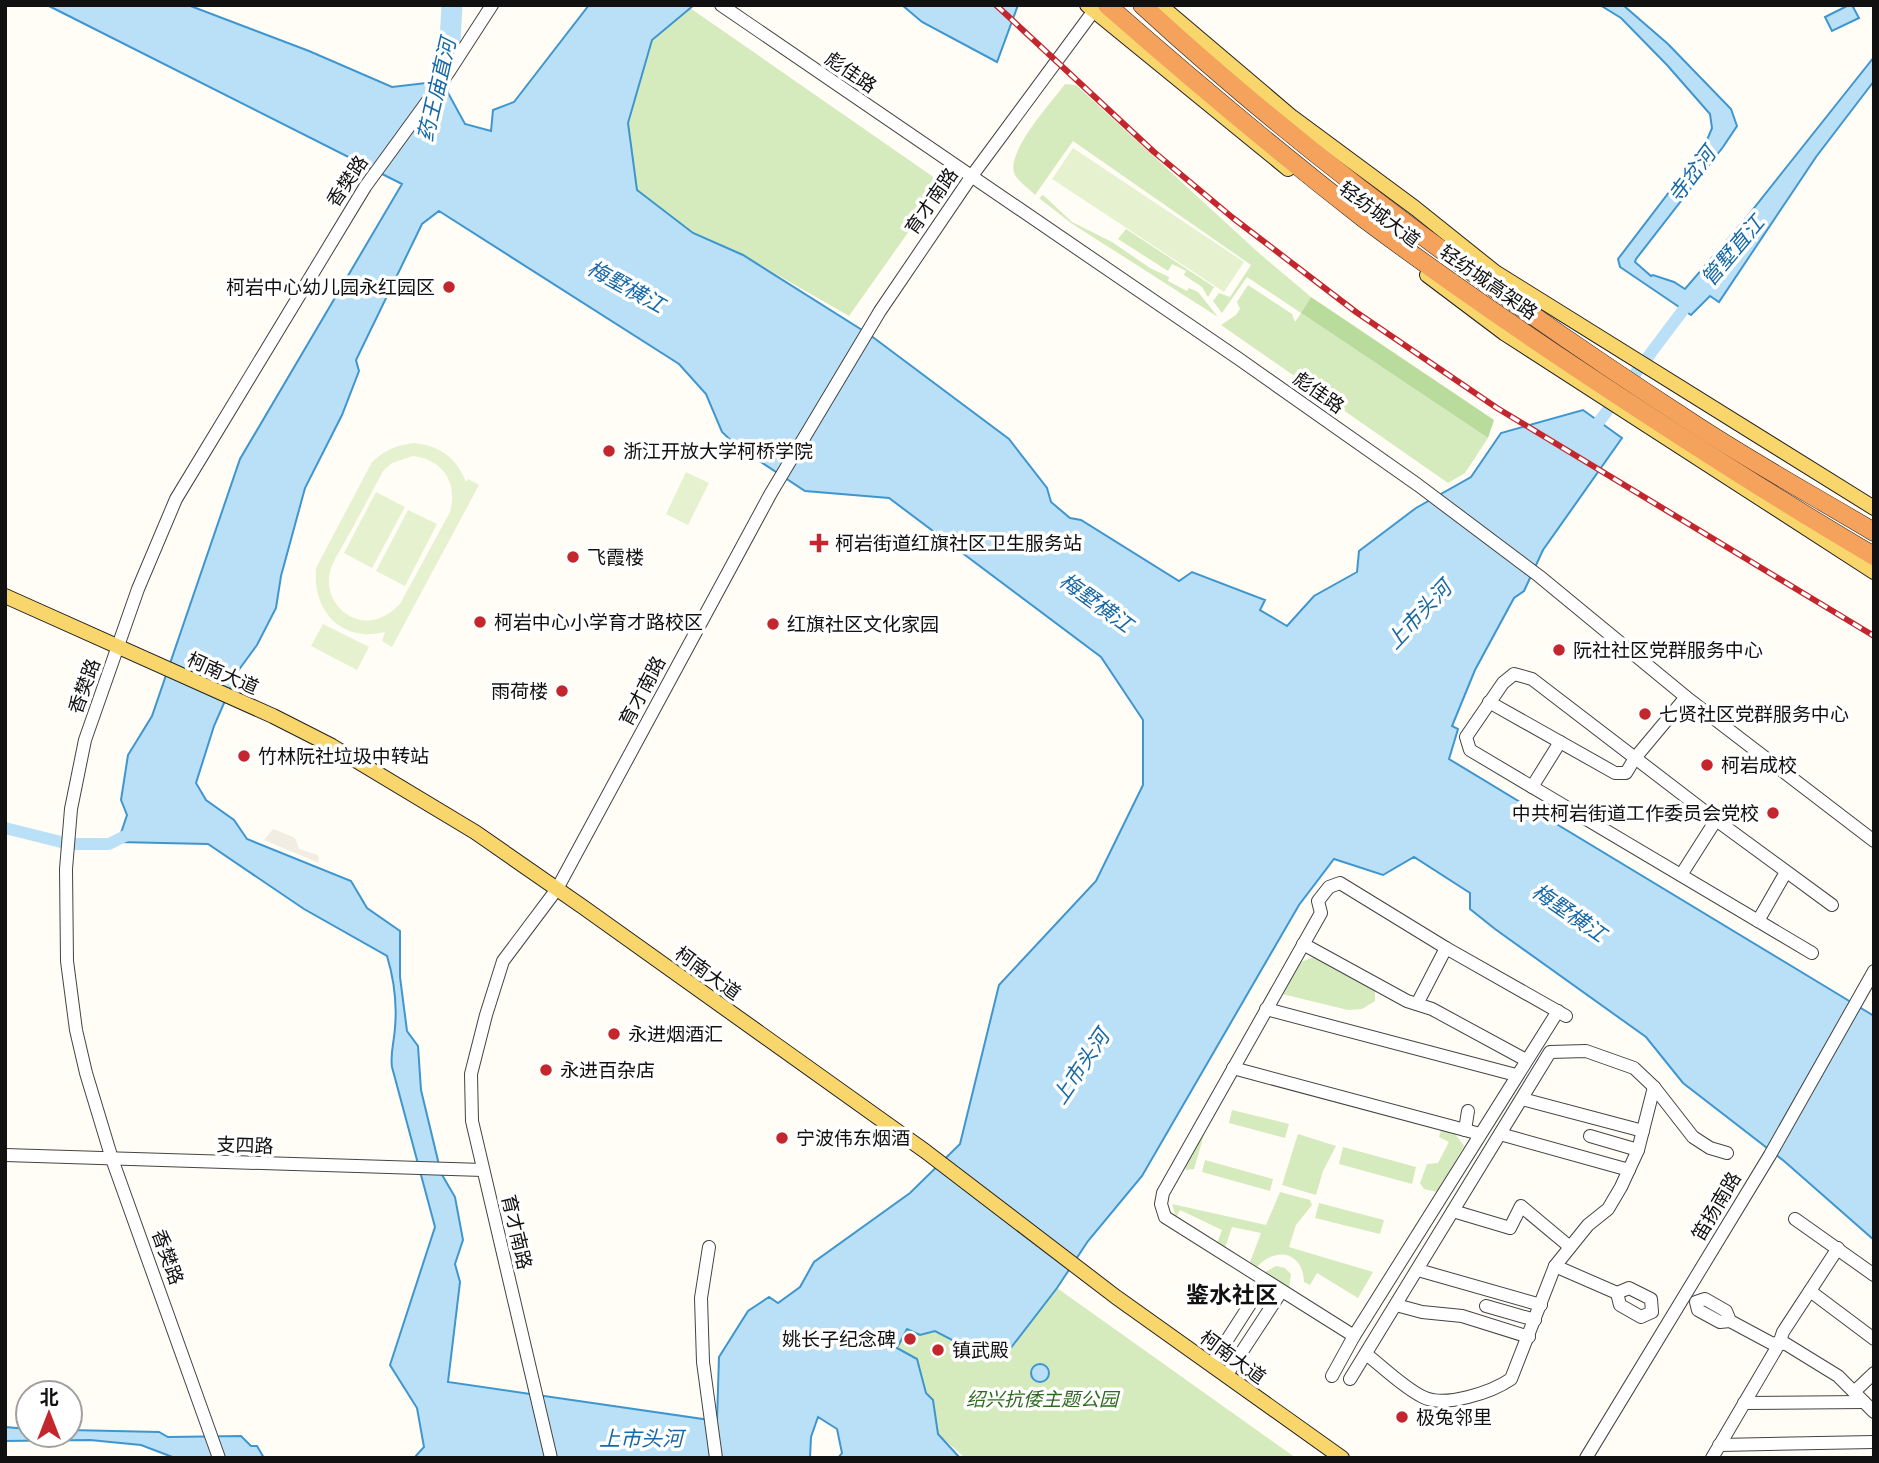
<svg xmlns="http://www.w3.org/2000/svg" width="1879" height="1463" font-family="'IBM Plex Serif','Noto Sans SC',serif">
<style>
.green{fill:#d5ebbd}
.forest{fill:#b9dc9c}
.pitch{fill:#e6f2cf;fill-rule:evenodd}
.plaza{fill:#f1ede2}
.water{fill:#b9e0f7;stroke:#3f96cf;stroke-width:2;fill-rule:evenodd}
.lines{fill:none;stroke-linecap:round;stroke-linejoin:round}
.canal{stroke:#b9e0f7;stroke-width:12}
.river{stroke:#b9e0f7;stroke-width:21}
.minor-casing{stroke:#444;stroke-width:14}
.major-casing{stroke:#222;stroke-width:16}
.highway-casing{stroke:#222;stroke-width:19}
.minor{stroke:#fff;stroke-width:12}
.major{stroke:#f9d66b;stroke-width:14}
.highway{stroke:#f5a25d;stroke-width:18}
.rail-casing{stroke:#c4262e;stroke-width:6}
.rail{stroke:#fff;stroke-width:3.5;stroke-dasharray:10;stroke-linecap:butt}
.poi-dot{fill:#c4262e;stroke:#fff;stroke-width:2.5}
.labels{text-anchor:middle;stroke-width:7;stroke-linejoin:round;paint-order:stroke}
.street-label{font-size:19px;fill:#111;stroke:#fff}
.poi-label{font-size:19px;fill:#111;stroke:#fff;text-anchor:start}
.park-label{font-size:19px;font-style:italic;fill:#2f6b1f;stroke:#fff}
.water-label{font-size:21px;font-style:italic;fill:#1768a6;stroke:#fff}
.quarter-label{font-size:23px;font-weight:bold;fill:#111;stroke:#fff}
</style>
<rect width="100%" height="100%" fill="#fffdf5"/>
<!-- green -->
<g class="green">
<path d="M 690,8 L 932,176 L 937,185 L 936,193 L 849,316 L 743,255 L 693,233 L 637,190 L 628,123 L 652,40 Z"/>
<path d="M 1065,84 L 1076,85 L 1260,254 L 1311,297 L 1301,313 L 1488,438 L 1465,473 L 1448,483 L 1221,325 L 1236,315 L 1240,309 L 1237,302 L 1248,285 L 1292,314 L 1295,322 L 1301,313 L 1247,277 L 1222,313 L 1213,301 L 1219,293 L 1230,297 L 1251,265 L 1073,141 L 1035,195 C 1029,189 1019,182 1015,175 C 1004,153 1052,102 1065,84 Z"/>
<path d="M 1043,195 L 1072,222 L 1112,242 L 1150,268 L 1169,277 L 1168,281 L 1187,291 L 1189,288 L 1198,292 L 1218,317 L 1071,223 L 1039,198 Z"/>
<path d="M 1126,229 L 1214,287 L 1208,297 L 1202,287 L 1184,275 L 1186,271 L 1172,264 L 1168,271 L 1118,239 Z"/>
<path d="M 1315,957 L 1375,990 L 1375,1001 L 1362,1009 L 1348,1010 L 1278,993 L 1298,963 Z"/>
<path d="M 1232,1110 L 1289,1124 L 1285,1138 L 1229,1123 Z"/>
<path d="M 1206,1128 L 1194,1169 L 1186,1170 L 1185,1163 Z"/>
<path d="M 1441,1130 L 1453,1131 L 1464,1146 L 1437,1192 L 1424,1189 L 1420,1183 L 1427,1164 L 1438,1163 L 1449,1142 L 1439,1137 Z"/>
<path d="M 1298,1134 L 1336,1146 L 1323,1171 L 1316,1195 L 1282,1185 Z"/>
<path d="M 1343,1147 L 1416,1167 L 1412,1184 L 1339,1164 Z"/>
<path d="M 1205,1160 L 1273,1179 L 1270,1191 L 1202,1172 Z"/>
<path d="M 1280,1192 L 1310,1200 L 1312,1205 L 1296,1225 L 1289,1247 L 1373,1272 L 1358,1298 L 1317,1273 L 1310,1285 L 1304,1282 C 1303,1252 1276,1246 1257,1267 L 1250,1262 L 1261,1233 L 1232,1227 L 1225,1248 L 1217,1243 L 1222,1230 L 1180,1210 L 1176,1217 L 1172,1204 L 1266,1225 Z"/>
<path d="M 1319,1203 L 1384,1220 L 1380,1234 L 1315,1218 Z"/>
<path d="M 1276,1266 L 1285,1268 L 1291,1274 L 1289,1288 L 1265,1272 Z"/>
<path d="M 1057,1288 L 1296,1458 L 965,1458 L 938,1434 L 933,1400 L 926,1393 L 917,1359 L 896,1348 L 908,1328 L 920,1335 L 934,1331 L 958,1343 L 1013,1347 Z"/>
</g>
<!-- forest -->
<path class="forest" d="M 1311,297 L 1494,420 L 1488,438 L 1301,313 Z"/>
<!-- pitch -->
<g class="pitch">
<path d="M 1073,148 L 1244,262 L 1224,292 L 1052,179 Z"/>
<path d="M 414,443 C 440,446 456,457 466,482 L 468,479 L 479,485 L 392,647 L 382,641 L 385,632 C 378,633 370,635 363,634 C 328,630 313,599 316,568 L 372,462 C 385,450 396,445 414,443 ZM 413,456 C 443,460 458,482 450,512 L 400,604 C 388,616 374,624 357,619 C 337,613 325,592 330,572 C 333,560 341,549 347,538 C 359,516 371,494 383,471 L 392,463 Z"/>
<path d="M 686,472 L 709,483 L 688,525 L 666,514 Z"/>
<path d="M 376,492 L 405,507 L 372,568 L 344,553 Z"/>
<path d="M 408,510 L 437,524 L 405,586 L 376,571 Z"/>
<path d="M 323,624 L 369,647 L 357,670 L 311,646 Z"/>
</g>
<!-- plaza -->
<path class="plaza" d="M 273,829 L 293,837 L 296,840 L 299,849 L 318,855 L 319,863 L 264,840 Z"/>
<!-- water -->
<g class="water">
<path d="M 47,5 L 188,5 L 309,51 L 392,87 L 426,83 L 447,91 L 465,124 L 491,131 L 493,110 L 514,102 L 589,5 L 694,5 L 652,40 L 628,123 L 637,190 L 693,233 L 743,255 L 870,335 L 1009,439 L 1047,488 L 1051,502 L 1070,518 L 1081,520 L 1179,581 L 1192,572 L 1265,600 L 1260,610 L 1287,626 L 1314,596 L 1357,572 L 1359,551 L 1416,508 L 1471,477 L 1501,433 L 1583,410 L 1622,438 L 1543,550 L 1524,591 L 1514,598 L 1475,670 L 1452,726 L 1458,729 L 1449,759 L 1874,1016 L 1874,1240 L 1784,1161 L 1683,1083 L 1646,1037 L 1495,929 L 1470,909 L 1470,893 L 1414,857 L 1383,875 L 1334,859 L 1299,905 L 1142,1176 L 1088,1241 L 1057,1288 L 1007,1353 L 990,1359 L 966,1354 L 958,1343 L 935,1331 L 920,1335 L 907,1329 L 897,1348 L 917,1359 L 926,1393 L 933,1400 L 938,1434 L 960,1458 L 838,1458 L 842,1453 L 837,1429 L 818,1417 L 811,1437 L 810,1458 L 414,1458 L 424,1447 L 417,1408 L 390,1365 L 435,1227 L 392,1067 C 390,1053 394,1043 395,1028 C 397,1005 394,979 387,956 L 304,909 L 208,844 L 118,842 L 127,815 L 121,800 L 128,755 L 152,716 L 240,459 L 402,184 ZM 439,211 L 679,364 L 706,394 L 722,432 L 738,447 L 805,491 L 889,498 L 1101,657 L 1143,720 L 1143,785 L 1096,881 L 999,985 L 960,1144 L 910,1193 L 814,1262 L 800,1287 L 778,1303 L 769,1297 L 748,1311 L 719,1357 L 717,1421 L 448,1382 L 460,1282 L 455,1264 L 463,1240 L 455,1197 L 441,1173 L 421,1090 L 418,1046 L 407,1031 L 400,977 L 400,931 L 367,908 L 351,881 L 247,839 L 234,820 L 206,800 L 196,783 L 214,726 L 238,671 L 257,645 L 276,608 L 281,576 L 305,488 L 342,415 L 359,371 L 356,360 L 422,224 Z"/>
<path d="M 902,5 L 1018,5 L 997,62 L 922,22 Z"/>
<path d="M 1600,5 L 1623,5 L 1668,44 L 1731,109 L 1737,126 L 1723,147 L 1636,259 L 1635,262 L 1651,276 L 1653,275 L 1674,282 L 1685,289 L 1746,218 L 1874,57 L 1874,81 L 1816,157 L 1719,302 L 1710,296 L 1691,315 L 1620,267 L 1618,259 L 1705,145 L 1712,128 L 1710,114 L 1667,65 L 1621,18 Z"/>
<path d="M 1849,5 L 1852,5 L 1859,18 L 1832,31 L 1825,17 Z"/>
<circle cx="1040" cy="1373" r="9"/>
<path d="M 5,1427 L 28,1429 L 28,1435 L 70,1435 L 70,1430 L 159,1432 L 168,1437 L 241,1436 L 251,1446 L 257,1446 L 264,1458 L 175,1458 L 141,1445 L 90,1440 L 5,1441 Z"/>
</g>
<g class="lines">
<!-- canal -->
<g class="canal">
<path d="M 1592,431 L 1693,297"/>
<path d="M 5,828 L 69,844 L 109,844 L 133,832"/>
</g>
<!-- river -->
<path class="river" d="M 437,96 L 450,42 L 452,5"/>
<!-- minor casing -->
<g class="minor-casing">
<g id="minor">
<path d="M 721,5 L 1239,359 L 1418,485 L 1539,576 L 1686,697 L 1874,841"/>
<path d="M 1489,702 L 1615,773 L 1626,773 L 1635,758 L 1686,697"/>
<path d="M 1532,787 L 1560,742"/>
<path d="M 1681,875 L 1716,820"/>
<path d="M 1758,921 L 1786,872"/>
<path d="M 1303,944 L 1407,1001 L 1432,1009 L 1526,1060"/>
<path d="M 1812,953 L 1470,750 L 1466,737 L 1503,683 L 1514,674 L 1532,679 L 1716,820 L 1832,905"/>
<path d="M 1417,1004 L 1446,948"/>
<path d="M 1266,1009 L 1516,1075"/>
<path d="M 1233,1068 L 1480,1134"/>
<path d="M 1522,1099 L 1643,1131"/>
<path d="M 1465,1130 L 1468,1111"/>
<path d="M 1500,1134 L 1629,1170"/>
<path d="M 1590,1136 L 1638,1150"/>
<path d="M 5,1155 L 483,1170"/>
<path d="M 1453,1211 L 1510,1228 L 1521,1206 L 1570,1247"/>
<path d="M 1795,1219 L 1874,1275"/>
<path d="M 709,1247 L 701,1298 L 703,1362 L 716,1458"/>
<path d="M 1555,1266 L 1617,1293"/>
<path d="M 1418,1270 L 1541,1305"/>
<path d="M 1629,1288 L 1651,1299 L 1652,1312 L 1641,1317 L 1620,1305 L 1617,1293 Z"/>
<path d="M 1810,1291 L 1874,1339"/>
<path d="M 1705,1299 L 1726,1311 L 1730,1321 L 1720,1322 L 1698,1310 L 1696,1302 Z"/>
<path d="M 1396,1305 L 1422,1312 L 1462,1316 L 1529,1337"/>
<path d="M 1486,1306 L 1535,1320"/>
<path d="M 1730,1321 L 1771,1343 L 1786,1344 L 1838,1376 L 1874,1412"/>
<path d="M 1354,1336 L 1165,1217 L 1161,1204 L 1163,1193 L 1321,913 L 1318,901 L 1329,887 L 1340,883 L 1446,948 L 1566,1016"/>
<path d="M 1366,1354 C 1383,1367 1404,1388 1423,1397 C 1445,1408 1492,1392 1511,1379 L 1555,1266 L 1588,1225 L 1608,1209 L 1621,1187 L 1638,1150 L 1654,1087"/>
<path d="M 1211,1365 L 1265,1281"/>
<path d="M 1226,1376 L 1281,1292"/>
<path d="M 1332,1376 L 1354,1336 L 1558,1011"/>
<path d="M 1350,1379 L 1550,1052 L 1586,1051 L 1634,1068 L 1654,1087 L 1693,1137 L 1710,1148 L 1727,1153"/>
<path d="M 1854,1392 L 1874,1373"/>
<path d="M 1744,1403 L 1864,1402"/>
<path d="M 1719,1445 L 1874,1442"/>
<path d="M 219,1458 L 112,1159 L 86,1073 L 76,1030 L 67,961 L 66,869 L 71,809 L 85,740 L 138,589 L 176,499 L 365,187 L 448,73 L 492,5"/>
<path d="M 551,1458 L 472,1121 L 471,1074 L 486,1015 L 503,961 L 557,889 L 771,493 L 880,311 L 971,177 L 1098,5"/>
<path d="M 1586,1458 L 1770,1155 L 1874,971"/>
<path d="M 1712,1458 L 1779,1344 L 1783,1332 L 1838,1248"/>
</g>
</g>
<!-- major casing -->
<g class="major-casing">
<g id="major">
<path d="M 1087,5 L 1288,169"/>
<path d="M 1160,5 L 1292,117 L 1415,208 L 1495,272 L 1874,508"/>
<path d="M 1427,275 L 1504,333 L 1874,572"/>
<path d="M 5,596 L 273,716 L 332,746 L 475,832 L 583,907 L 925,1151 L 1116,1297 L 1342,1458"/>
</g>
</g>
<!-- highway casing -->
<g class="highway-casing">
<g id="highway">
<path d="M 1107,5 C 1190,78 1276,150 1363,218 C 1435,272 1509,323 1584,373 C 1679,436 1775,498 1874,556"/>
<path d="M 1142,5 C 1310,160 1497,296 1688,420 C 1748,460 1812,495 1874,532"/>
</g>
</g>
<!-- minor -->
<use href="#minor" class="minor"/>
<!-- major -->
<use href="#major" class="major"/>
<!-- highway -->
<use href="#highway" class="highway"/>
<!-- rail casing -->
<g class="rail-casing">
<path id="rail" d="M 996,5 L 1154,152 L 1233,218 L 1356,312 L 1497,408 L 1874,636"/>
</g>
<!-- rail -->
<use href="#rail" class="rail"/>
</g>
<!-- markers -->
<g class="poi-dot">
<circle cx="449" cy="287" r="7"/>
<circle cx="609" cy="451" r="7"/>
<path d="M815.5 532.5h7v7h7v7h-7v7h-7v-7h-7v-7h7z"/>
<circle cx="573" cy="557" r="7"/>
<circle cx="480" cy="622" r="7"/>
<circle cx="773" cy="624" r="7"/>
<circle cx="1559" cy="650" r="7"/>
<circle cx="562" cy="691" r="7"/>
<circle cx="1645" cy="714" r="7"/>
<circle cx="244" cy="756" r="7"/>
<circle cx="1707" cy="765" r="7"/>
<circle cx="1773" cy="813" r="7"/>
<circle cx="614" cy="1034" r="7"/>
<circle cx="546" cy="1070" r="7"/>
<circle cx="782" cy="1138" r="7"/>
<circle cx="910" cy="1339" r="7"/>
<circle cx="938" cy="1350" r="7"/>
<circle cx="1402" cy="1417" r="7"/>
</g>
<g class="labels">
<!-- street labels -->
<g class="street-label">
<text transform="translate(851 72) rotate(34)" y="7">彪佳路</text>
<text transform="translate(347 181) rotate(-56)" y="7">香樊路</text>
<text transform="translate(931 201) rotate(-55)" y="7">育才南路</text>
<text transform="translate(1380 214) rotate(37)" y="7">轻纺城大道</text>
<text transform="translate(1489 282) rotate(35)" y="7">轻纺城高架路</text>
<text transform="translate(1319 392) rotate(35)" y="7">彪佳路</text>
<text transform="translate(223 673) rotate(24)" y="7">柯南大道</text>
<text transform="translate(84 686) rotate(-70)" y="7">香樊路</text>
<text transform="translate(642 691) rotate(-62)" y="7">育才南路</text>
<text transform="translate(708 973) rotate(36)" y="7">柯南大道</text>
<text transform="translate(245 1145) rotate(2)" y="7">支四路</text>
<text transform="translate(1716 1206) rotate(-59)" y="7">笛扬南路</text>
<text transform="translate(517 1232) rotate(77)" y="7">育才南路</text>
<text transform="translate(168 1257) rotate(70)" y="7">香樊路</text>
<text transform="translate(1233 1357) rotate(36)" y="7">柯南大道</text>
</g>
<!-- poi labels -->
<g class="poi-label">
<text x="435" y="294" text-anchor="end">柯岩中心幼儿园永红园区</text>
<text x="623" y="458">浙江开放大学柯桥学院</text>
<text x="835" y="550">柯岩街道红旗社区卫生服务站</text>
<text x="587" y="564">飞霞楼</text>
<text x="494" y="629">柯岩中心小学育才路校区</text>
<text x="787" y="631">红旗社区文化家园</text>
<text x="1573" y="657">阮社社区党群服务中心</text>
<text x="548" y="698" text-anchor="end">雨荷楼</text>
<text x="1659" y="721">七贤社区党群服务中心</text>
<text x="258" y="763">竹林阮社垃圾中转站</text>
<text x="1721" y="772">柯岩成校</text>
<text x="1759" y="820" text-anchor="end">中共柯岩街道工作委员会党校</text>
<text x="628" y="1041">永进烟酒汇</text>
<text x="560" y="1077">永进百杂店</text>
<text x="796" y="1145">宁波伟东烟酒</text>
<text x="896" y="1346" text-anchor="end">姚长子纪念碑</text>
<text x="952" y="1357">镇武殿</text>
<text x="1416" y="1424">极兔邻里</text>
</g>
<!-- park labels -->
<g class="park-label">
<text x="1042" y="1406">绍兴抗倭主题公园</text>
</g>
<!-- water labels -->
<g class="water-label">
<text transform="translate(437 90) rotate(-77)" y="7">药王庙直河</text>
<text transform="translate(1692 175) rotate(-53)" y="7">寺岔河</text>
<text transform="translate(1733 251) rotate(-50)" y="7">管墅直江</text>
<text transform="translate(626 287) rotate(29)" y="7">梅墅横江</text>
<text transform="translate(1096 603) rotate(36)" y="7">梅墅横江</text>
<text transform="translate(1419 615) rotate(-47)" y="7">上市头河</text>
<text transform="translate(1569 913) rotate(35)" y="7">梅墅横江</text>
<text transform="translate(1081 1067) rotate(-56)" y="7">上市头河</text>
<text x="641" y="1446">上市头河</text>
</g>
<!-- quarter labels -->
<g class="quarter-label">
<text x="1232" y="1303">鉴水社区</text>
</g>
</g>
<!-- border -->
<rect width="1879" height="1463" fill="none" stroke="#111111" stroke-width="14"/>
<!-- north arrow -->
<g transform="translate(49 1414)"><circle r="33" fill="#ffffff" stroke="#a0a0a0" stroke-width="2"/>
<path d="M0-5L12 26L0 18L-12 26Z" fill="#c4262e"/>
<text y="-10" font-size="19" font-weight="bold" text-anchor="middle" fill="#111111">北</text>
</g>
</svg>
